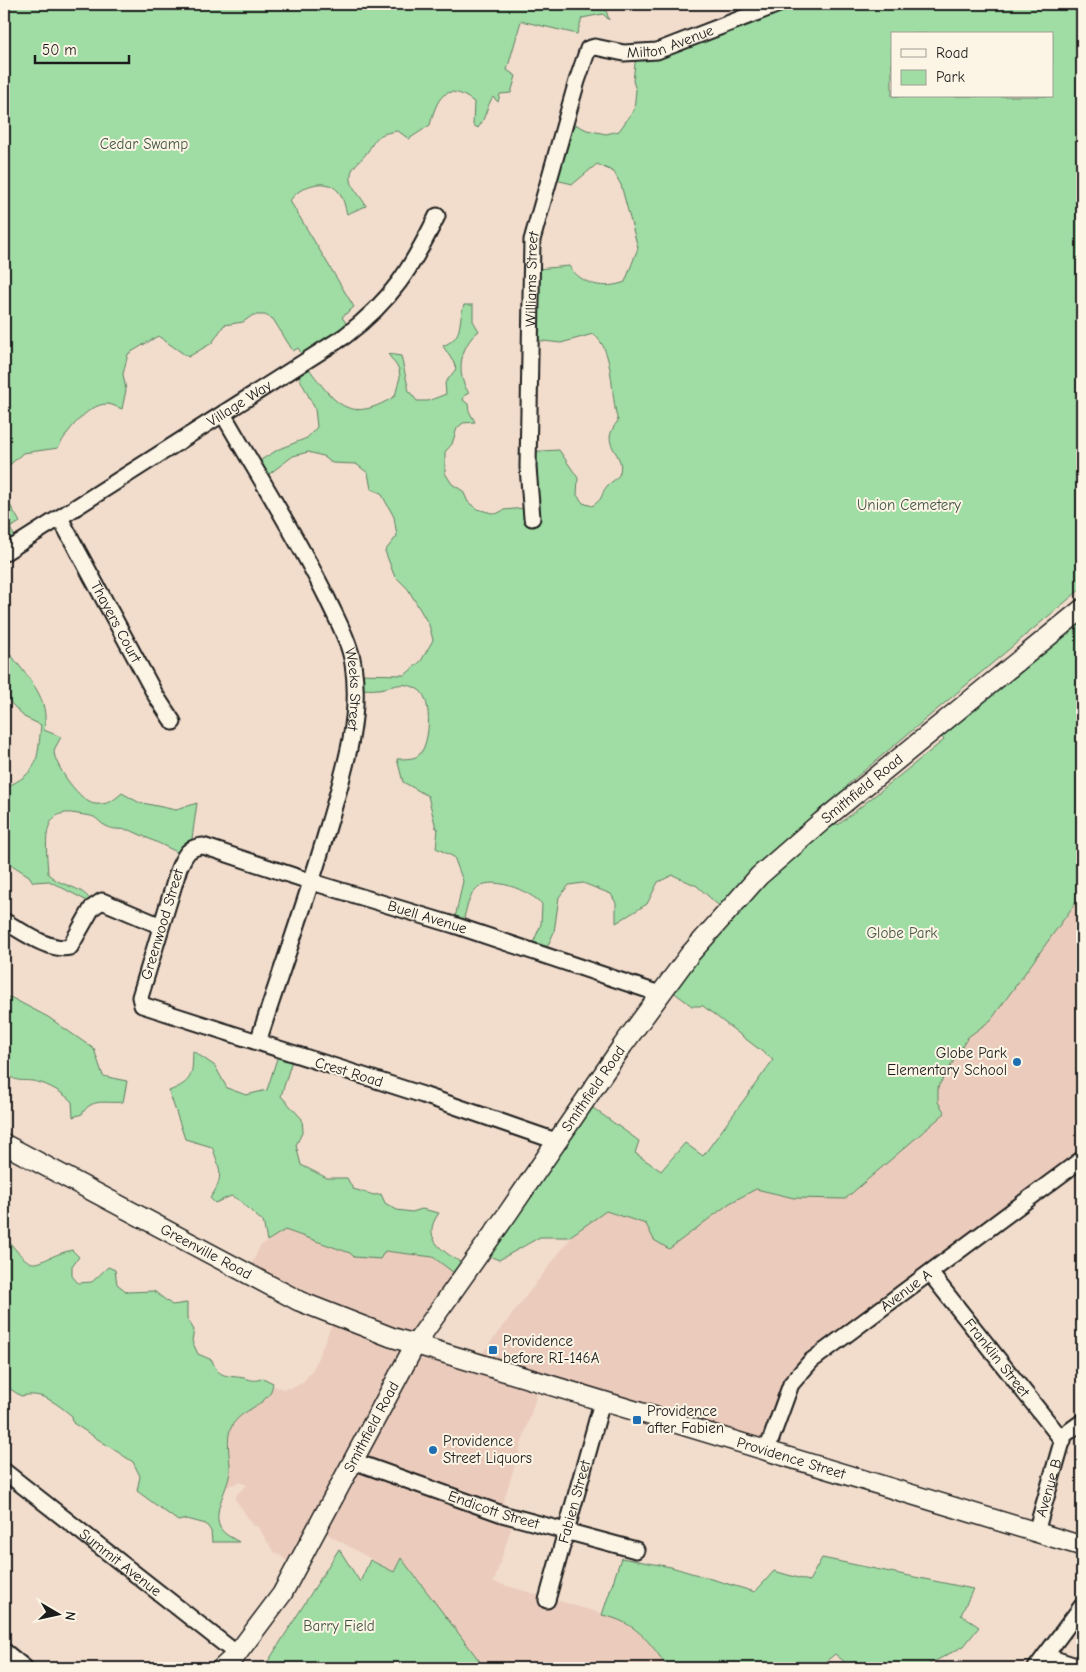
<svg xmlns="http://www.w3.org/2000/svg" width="1086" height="1672" font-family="'Comic Neue',sans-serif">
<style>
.built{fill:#ebccbc}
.green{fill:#9fdda4;stroke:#5e7c60;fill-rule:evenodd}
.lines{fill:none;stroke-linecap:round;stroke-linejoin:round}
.minor-casing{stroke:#1c1c1c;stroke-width:19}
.major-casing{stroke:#1c1c1c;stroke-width:22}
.minor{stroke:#fcf5e5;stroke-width:15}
.major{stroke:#fcf5e5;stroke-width:19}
.poi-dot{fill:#1f6fb2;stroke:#fcf5e5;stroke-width:2}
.labels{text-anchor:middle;stroke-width:4;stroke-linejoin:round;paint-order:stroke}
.street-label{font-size:15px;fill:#1c1c1c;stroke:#fcf5e5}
.park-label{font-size:15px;fill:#435645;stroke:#fcf5e5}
.poi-label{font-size:15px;fill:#1c1c1c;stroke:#fcf5e5;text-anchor:start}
</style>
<rect width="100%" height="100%" fill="#f2ddcd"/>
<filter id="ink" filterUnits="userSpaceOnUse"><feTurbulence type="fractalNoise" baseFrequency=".02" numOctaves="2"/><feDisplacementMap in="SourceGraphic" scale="10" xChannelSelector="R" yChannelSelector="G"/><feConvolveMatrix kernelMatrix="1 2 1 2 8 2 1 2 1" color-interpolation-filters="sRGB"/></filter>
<g filter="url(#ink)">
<!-- built -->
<path class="built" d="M 1082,894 L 1082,1159 L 795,1385 L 769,1455 L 539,1388 L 501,1510 L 515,1516 L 494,1582 L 617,1618 L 646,1637 L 668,1668 L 485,1668 L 401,1558 L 394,1572 L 320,1530 L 298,1568 L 273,1551 L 258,1527 L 253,1525 L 235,1499 L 237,1494 L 247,1485 L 239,1482 L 227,1487 L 230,1430 L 238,1418 L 269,1396 L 272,1385 L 283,1389 L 294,1387 L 303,1382 L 313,1369 L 332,1324 L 330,1316 L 248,1273 L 260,1246 L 285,1230 L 350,1253 L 354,1257 L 385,1251 L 433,1257 L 462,1279 L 420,1339 L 476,1361 L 576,1231 L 606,1211 L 646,1224 L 654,1240 L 756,1189 L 794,1198 L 945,1113 L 938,1102 L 938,1087 L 968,1037 L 991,1020 Z"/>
<!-- green -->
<g class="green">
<path d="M 4,4 L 604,4 L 609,20 L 603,14 L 582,18 L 577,34 L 521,21 L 507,70 L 516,76 L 511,93 L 500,94 L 498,102 L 493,97 C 486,107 486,118 478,128 L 473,125 L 474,102 C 445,80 437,98 430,125 L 409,139 L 398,131 C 375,134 377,138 366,154 C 359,163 349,167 351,180 C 352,189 362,197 366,206 L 347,214 C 345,207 343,196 338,191 C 325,176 298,187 290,201 L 354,307 L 342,317 L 348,326 L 303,356 L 298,348 L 293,351 L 273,319 L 265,315 L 253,315 L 243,322 L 224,325 L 212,343 L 188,357 L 158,336 L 128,354 L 123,374 L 126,390 L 122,409 C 117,407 111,404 107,404 C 87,404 66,433 58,448 L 23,453 L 4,470 Z"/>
<path d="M 780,4 L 1082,4 L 1082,588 L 847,785 L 849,788 L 829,813 L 838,825 L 944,740 L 937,728 L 1082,606 L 1082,894 L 991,1020 L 968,1037 L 938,1087 L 938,1102 L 945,1113 L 845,1199 L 794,1198 L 756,1189 L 730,1203 L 669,1249 L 654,1240 L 646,1224 L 606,1211 L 569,1237 L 540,1237 L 499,1260 L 482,1253 L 586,1103 L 639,1141 L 635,1153 L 661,1171 L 685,1143 L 703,1156 L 773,1060 L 703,1006 L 692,1006 L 668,988 L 727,913 L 697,886 L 673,875 L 658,882 L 647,904 L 616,923 L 616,903 L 611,894 L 583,883 L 569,885 L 559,897 L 554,932 L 544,954 L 531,948 L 541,924 L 542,904 C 530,891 489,873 475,890 C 467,900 465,915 462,927 L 455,918 L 463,881 L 454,857 L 436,848 L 438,829 L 436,828 L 428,796 L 403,782 L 397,759 C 402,759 411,759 416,757 C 431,750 433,699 419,690 C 402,679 393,688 378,689 C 372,690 365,689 359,689 L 356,674 L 405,675 L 421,661 L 433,640 L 429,625 L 408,589 L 394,575 L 385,551 L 397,536 L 394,517 L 381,493 L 371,489 L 368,473 L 356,464 L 332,463 L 323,456 L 308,452 L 293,456 L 260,481 L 251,466 L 279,449 L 307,438 L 317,427 L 315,409 L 294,367 L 303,361 C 332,398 345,428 395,396 L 400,377 L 399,369 L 388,354 L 401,356 L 409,391 L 417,401 L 428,401 L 446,394 L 445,383 L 456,369 L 454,363 L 443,346 C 465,336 457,324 464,305 L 473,305 L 473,321 L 479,331 C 460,345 455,374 469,393 L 465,395 L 463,400 L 468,404 L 469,411 L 475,422 L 463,423 L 457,428 L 452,444 L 445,452 L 445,473 L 452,484 L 463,491 L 468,502 L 477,509 L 496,514 L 504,510 L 525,508 L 525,452 L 559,450 L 578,478 L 577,495 L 583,503 L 592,506 C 606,497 599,495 608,485 C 611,482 617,479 619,475 C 628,452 596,447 618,421 C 610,397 615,349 593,334 L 561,343 L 525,339 L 526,270 L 569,266 C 582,285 604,290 625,282 L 638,248 L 621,185 L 614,172 L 597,164 L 573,184 L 546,178 L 566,120 L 587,130 L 606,134 L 619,131 L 634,110 L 636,90 L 633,81 L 636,55 ZM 892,34 L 1052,34 L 1052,96 L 892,96 Z"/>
<path d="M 4,495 L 20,522 L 10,528 L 17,541 L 4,550 Z"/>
<path d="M 4,653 L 12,656 C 30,681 50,698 44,730 L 61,737 C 59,741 55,747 54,751 C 54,765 81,803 95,804 C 107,805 113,801 122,793 L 138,802 L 176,810 L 197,803 L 190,853 L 187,857 C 169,848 150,839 132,831 C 124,828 114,831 106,826 C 101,824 98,819 94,817 C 89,815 83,815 78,814 C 38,805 47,849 48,874 C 64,889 82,884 93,904 L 49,881 L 33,882 L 29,876 L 4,860 L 4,788 C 40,772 37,761 41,725 L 24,717 L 9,701 L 10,686 L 4,672 Z"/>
<path d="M 10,997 L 48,1017 L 94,1049 L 103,1076 L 127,1081 L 123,1102 C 105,1104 92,1097 82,1114 L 73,1117 L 72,1102 C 65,1094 48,1084 37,1082 C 22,1078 19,1085 4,1072 L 4,999 Z"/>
<path d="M 280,1049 L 294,1054 L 281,1096 L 302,1119 L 303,1131 L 296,1145 L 301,1165 L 327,1178 L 347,1178 L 353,1189 L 374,1195 L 381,1194 L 385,1203 L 397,1210 L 412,1212 L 422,1209 L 439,1213 C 418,1241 448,1254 470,1268 L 462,1279 L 433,1257 L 385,1251 L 380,1259 L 354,1257 L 350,1253 L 285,1230 L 267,1241 L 263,1221 C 249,1212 246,1202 231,1196 L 215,1203 L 210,1198 C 225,1178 220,1168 212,1147 L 185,1139 L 169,1091 C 194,1081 192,1075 193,1051 L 215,1066 L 227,1088 L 246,1095 L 267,1090 Z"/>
<path d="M 4,1239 L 7,1239 C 38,1279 33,1259 72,1250 L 79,1257 L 72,1266 L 72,1276 L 78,1283 L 92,1282 L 108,1267 L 115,1270 L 117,1284 L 127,1292 L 154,1291 L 172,1305 L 187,1303 L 187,1318 L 194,1330 L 192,1341 L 198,1354 L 212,1360 C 218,1379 228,1375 244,1378 C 252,1380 255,1382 263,1378 L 273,1383 C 272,1387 271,1394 267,1397 C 256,1409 236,1413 230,1430 C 227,1440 229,1454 230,1465 C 232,1485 213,1505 219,1525 C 222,1534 231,1537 239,1542 L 212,1542 L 211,1531 L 206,1524 L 187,1519 L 178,1521 L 137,1491 L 140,1476 L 133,1462 L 73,1423 L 72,1416 C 56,1403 42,1391 21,1396 L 4,1385 Z"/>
<path d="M 339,1549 L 360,1582 L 370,1560 L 394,1572 L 401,1558 L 485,1668 L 260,1668 L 269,1660 Z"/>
<path d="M 621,1558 L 671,1567 L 755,1592 L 774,1571 L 809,1581 L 822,1558 L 973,1589 L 961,1615 L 979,1627 L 964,1646 L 922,1668 L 852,1668 L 835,1654 L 818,1668 L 668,1668 C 649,1641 636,1622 602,1615 Z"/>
</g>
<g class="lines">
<!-- minor casing -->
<g class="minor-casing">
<g id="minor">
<path id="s1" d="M 223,414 C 258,475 296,535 327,598 C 336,618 350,642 353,664 C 362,719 343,775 328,827 C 307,900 281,970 258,1042"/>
<path id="s2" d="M 60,518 L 156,696 L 173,722"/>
<path id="s3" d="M 532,518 L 528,467 L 532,240 L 577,81 L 588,49 L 595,47 L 624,53 L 657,51 L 779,4"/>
<path id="s4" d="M 4,553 L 345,336 C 392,300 411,269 437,216"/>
<path d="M 4,921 C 22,931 49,952 70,947 L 92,908 L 102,901 L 161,926"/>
<path id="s5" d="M 556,1141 L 423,1095 L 142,1005 L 140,997 L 179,868 C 185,855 188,847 203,846 L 312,882 L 454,925 L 660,994"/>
<path id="s6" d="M 930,1273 L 1063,1441"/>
<path id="s7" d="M 767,1450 L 791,1384 L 811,1361 L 1082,1159"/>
<path id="s8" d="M 353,1461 L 502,1514 L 636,1550"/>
<path id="s9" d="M 4,1471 L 237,1654"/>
<path id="s10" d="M 1036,1532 L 1064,1435 L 1082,1422"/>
<path id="s11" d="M 547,1600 L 602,1402"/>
<path d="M 4,1651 L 25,1668"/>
<path d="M 1045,1656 L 1082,1668"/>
<path d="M 1036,1668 L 1082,1606"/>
</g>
</g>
<!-- major casing -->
<g class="major-casing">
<g id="major">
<path id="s12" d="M 4,1144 L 299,1301 L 391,1337 L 1082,1546"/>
<path id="s13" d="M 222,1668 L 237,1654 L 282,1594 L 416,1343 L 508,1213 L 623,1045 L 690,954 L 759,876 L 821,822 L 1082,609"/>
</g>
</g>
<!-- minor -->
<use href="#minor" class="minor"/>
<!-- major -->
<use href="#major" class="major"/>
</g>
</g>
<!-- markers -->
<g class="poi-dot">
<circle cx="1017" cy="1062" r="5"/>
<rect x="488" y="1345" width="10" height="10" rx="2.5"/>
<rect x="632" y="1415" width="10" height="10" rx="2.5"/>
<circle cx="433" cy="1450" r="5"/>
</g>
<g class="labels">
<!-- street labels -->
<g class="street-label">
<text dy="5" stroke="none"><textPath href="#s3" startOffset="562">Milton Avenue</textPath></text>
<text dy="5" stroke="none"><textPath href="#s3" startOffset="239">Williams Street</textPath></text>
<text dy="5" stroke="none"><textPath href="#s4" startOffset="279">Village Way</textPath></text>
<text dy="5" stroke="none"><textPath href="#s2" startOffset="118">Thayers Court</textPath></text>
<text dy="5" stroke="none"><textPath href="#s1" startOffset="308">Weeks Street</textPath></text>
<text dy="5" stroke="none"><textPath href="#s13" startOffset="1095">Smithfield Road</textPath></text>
<text dy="5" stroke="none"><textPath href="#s5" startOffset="849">Buell Avenue</textPath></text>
<text dy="5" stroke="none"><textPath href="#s5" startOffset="520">Greenwood Street</textPath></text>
<text transform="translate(349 1072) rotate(17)" y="5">Crest Road</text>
<text dy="5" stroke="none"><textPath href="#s13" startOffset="690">Smithfield Road</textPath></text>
<text dy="5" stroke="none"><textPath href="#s12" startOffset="229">Greenville Road</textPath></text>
<text dy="5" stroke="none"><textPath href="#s7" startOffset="219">Avenue A</textPath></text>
<text dy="5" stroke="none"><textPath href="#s6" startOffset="108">Franklin Street</textPath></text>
<text dy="5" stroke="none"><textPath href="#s13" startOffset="285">Smithfield Road</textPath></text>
<text dy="5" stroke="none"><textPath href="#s12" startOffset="851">Providence Street</textPath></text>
<text dy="5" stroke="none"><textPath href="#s10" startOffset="46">Avenue B</textPath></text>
<text dy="5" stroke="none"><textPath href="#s11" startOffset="102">Fabien Street</textPath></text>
<text dy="5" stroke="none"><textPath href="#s8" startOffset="149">Endicott Street</textPath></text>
<text dy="5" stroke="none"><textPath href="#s9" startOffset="148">Summit Avenue</textPath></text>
</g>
<!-- park labels -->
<g class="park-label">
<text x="144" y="149">Cedar Swamp</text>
<text x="909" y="510">Union Cemetery</text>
<text x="902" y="938">Globe Park</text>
<text x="339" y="1631">Barry Field</text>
</g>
<!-- poi labels -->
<g class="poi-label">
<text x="1007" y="1058" text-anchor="end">Globe Park<tspan x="1007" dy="17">Elementary School</tspan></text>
<text x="503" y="1346">Providence<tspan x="503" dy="17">before RI-146A</tspan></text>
<text x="647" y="1416">Providence<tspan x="647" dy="17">after Fabien</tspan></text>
<text x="443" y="1446">Providence<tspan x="443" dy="17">Street Liquors</tspan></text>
</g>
</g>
<!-- margin -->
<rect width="1086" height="1672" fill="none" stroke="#fcf5e5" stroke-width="20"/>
<rect x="10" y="10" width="1066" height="1652" fill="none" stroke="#1c1c1c" stroke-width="2" filter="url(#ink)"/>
<!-- legend -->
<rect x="891" y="32" width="162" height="65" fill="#fcf5e5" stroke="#a29e95"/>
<rect x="901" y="49" width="25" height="8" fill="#fcf5e5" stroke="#a29e95"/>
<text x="936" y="58" font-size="15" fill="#1c1c1c">Road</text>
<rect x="901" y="70" width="25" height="15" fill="#9fdda4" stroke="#a29e95"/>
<text x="936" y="82" font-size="15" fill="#1c1c1c">Park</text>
<!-- north arrow -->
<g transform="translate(58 1614) rotate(99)" stroke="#fcf5e5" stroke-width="4" paint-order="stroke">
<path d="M0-4L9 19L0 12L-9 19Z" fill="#1c1c1c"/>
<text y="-8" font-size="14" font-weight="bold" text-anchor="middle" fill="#1c1c1c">N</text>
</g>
<!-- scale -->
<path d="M35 55v8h94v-8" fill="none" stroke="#1c1c1c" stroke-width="2.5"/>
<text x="42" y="55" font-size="15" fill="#1c1c1c" stroke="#fcf5e5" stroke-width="4" paint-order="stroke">50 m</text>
</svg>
